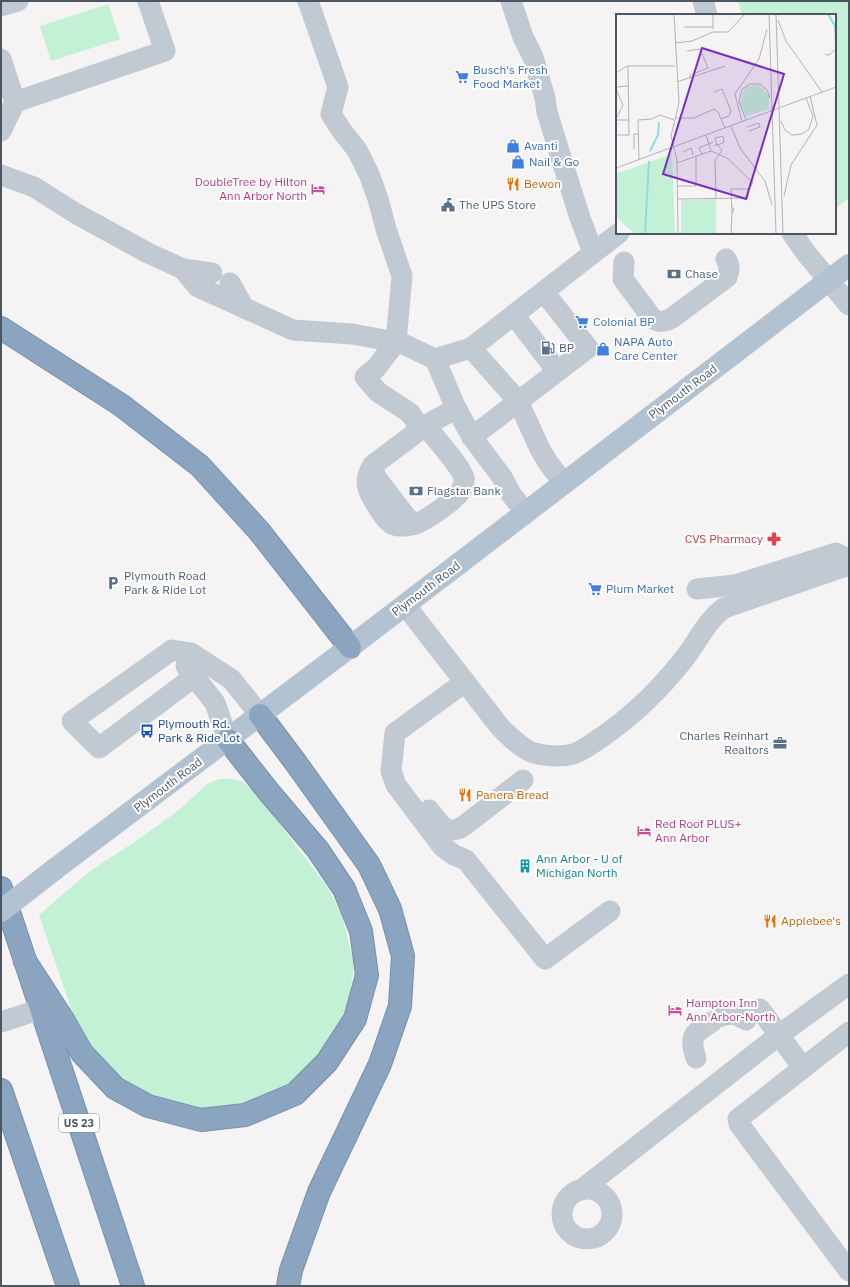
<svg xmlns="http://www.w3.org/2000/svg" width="850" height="1287" font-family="'IBM Plex Sans',sans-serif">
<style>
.green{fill:#c3f1d5}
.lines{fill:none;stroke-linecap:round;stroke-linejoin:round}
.minor-tunnel{stroke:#caccce;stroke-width:21;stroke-dasharray:21 10;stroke-linecap:butt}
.highway-casing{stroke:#7690ad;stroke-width:24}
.minor{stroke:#c1cad2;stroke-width:21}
.major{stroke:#b3c2d1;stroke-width:22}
.highway{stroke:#8ba5c1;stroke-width:22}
.major-bridge{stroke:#b3c2d1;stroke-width:22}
.labels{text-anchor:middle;stroke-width:4;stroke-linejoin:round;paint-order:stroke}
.shield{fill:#fff;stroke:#808990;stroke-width:1}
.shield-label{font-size:11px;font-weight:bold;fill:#4a5661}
.shop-label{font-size:12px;fill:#366cbe;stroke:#fff;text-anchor:start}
.hotel-label{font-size:12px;fill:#b23c85;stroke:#fff;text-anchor:start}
.food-label{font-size:12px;fill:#c56008;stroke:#fff;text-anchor:start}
.service-label{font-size:12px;fill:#4e5e75;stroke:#fff;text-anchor:start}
.street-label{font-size:12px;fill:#4a5661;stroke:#fff}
.health-label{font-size:12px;fill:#be3a42;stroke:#fff;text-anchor:end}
.transit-label{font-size:12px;fill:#164399;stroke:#fff;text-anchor:start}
.culture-label{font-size:12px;fill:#0d838f;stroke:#fff;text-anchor:start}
.inset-river{fill:none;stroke:#90daee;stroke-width:2}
.inset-road{fill:none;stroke:#b1b4b9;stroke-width:1}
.view{fill:#7b2cbf;fill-opacity:0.15;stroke:#7b2cbf;stroke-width:2}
.inset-edge{fill:none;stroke:#4a5661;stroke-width:2}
</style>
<rect width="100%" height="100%" fill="#f5f3f3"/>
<!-- green -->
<g class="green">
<path d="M 738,1 L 849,1 L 849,198 L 835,209 L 835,15 L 742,15 Z"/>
<path d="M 108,4 L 120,39 L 51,61 L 40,26 Z"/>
<path d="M 219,779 C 240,778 243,781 257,794 L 328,888 L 342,916 L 354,963 L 349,1001 L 332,1045 L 292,1082 L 247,1104 L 203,1109 L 166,1104 L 127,1087 L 83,1043 L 39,915 L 90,871 L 136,841 L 179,810 L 207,784 Z"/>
</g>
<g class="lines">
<!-- minor-tunnel -->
<path class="minor-tunnel" d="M 697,1032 L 719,1017"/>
<!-- highway casing -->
<g class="highway-casing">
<g id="highway">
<path d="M 1,328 L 121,405 L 200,466 L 259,531 L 350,647"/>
<path d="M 260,715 L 296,763 L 369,865 L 390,909 L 403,956 L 400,1006 L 380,1064 L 319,1192 L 291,1270 L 288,1286"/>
<path d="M 1,888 L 133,1286"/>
<path d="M 25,961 L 62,1018 L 82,1053 L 115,1088 L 148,1106 L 201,1120 L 245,1115 L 295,1094 L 327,1062 L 355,1019 L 367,975 L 361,931 L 344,889 L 318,850 L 268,791 L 228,740"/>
<path d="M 1,1090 L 68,1286"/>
</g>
</g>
<!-- minor -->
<g class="minor">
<path d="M 308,1 L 338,87 L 331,114 L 342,131 L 357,150 L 369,174 L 378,199 L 386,229 L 402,276 L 396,342 L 376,368 L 365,377 L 378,392 L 410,413 L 421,429"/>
<path d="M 511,1 L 523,37 L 533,57 L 545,98 L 547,112 L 567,177 L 580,218 L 593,252"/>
<path d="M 703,1 L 707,15"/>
<path d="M 1,6 L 18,1"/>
<path d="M 1,59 L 15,102 L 1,131"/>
<path d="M 15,102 L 165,51 L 148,1"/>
<path d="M 1,175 L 34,187 L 75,213 L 148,253 L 183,269 L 198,287 L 293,330 L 352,334 L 396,342 L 403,344 L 435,359 L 455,406 L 472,437 L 502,477 L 511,494 L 526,513"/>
<path d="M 792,233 L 806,253 L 849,305"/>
<path d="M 624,262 L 623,279 L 652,318 C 659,323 664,322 672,318 L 727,277 C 730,270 730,266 726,259"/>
<path d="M 183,269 L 212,273"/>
<path d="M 230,283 L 244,308"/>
<path d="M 514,315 L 557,371"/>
<path d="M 471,348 L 619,233"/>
<path d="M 435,359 L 471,348 L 518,401 L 540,449 L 547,461 L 564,484"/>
<path d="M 426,426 C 434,437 461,466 464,478 C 465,482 462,489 460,492 C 455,500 424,522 415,524 C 410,526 399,527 394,525 C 386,522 377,506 373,499 C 365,486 365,478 373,465 L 421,429 C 433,421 444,414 457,409"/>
<path d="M 472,437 L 588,348 L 544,292"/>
<path d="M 373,465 L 375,476 L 407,518 L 416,524"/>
<path d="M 697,589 L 735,585 L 836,553 L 849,560"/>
<path d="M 405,605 L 500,727 C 509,736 522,749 534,753 C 546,756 561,757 573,754 C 583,751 591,744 599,739 C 633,716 658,692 683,660 C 697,643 706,621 724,608 L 849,565"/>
<path d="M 186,666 L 215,703 L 228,740"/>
<path d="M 195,676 L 99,748 L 72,721 L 172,650 L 191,653 L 231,679 L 260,715"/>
<path d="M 465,682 L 395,733 L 391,771 L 396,785 L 442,846 L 454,855 L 466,860 L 545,959 L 610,911"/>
<path d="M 429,810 C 439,823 447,838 465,825 L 523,780"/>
<path d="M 760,1009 L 803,1068"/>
<path d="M 719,1017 C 731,1013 734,1013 746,1020"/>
<path d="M 1,1022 L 41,1009"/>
<path d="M 849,1032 L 738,1119 L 739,1124 L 849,1271"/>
<path d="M 696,1058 C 693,1049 690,1039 697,1032"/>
<circle cx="587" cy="1214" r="25"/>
<path d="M 581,1190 L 779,1035 L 849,984"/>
</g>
<!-- major -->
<path class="major" d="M 55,869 L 350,647 L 849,265"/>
<!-- highway -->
<use href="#highway" class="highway"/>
<!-- major-bridge -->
<path class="major-bridge" d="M 1,911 L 55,869"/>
</g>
<!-- icons -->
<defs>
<g id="supermarket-bare" transform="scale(1.08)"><path d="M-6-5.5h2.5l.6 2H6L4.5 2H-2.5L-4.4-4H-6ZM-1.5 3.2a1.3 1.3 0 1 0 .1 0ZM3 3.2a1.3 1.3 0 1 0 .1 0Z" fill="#3f7fe0" stroke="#fff" stroke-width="2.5" paint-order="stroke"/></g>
<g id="shop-bare" transform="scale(1.08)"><path d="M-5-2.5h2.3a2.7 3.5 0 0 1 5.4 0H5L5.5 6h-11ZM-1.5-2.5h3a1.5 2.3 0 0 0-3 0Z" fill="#3f7fe0" stroke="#fff" stroke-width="2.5" paint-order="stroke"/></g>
<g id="restaurant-bare" transform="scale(1.08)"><path d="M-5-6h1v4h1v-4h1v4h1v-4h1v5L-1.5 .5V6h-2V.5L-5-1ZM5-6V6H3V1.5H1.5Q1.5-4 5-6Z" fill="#e8710a" stroke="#fff" stroke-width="2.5" paint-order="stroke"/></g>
<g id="hotel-bare" transform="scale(1.08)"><path d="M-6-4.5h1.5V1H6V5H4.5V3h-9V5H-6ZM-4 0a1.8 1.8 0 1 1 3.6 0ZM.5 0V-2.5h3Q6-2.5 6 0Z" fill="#d1479c" stroke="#fff" stroke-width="2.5" paint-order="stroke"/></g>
<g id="civic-bare" transform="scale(1.08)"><path d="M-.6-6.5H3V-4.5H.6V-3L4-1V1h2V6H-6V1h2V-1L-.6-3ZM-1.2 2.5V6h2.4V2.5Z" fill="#5c6f8a" stroke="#fff" stroke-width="2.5" paint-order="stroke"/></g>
<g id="bank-bare" transform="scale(1.08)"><path d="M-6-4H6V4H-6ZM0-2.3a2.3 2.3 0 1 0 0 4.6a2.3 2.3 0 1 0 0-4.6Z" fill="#5c6f8a" stroke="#fff" stroke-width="2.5" paint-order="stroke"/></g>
<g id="fuel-bare" transform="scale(1.08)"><path d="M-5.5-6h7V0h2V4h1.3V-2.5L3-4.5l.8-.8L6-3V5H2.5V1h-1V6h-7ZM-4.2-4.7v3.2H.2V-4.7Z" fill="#5c6f8a" stroke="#fff" stroke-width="2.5" paint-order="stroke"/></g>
<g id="pharmacy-bare" transform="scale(1.08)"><path d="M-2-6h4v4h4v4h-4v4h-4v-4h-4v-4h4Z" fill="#e0444e" stroke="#fff" stroke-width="2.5" paint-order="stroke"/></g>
<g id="parking-bare" transform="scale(1.08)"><path d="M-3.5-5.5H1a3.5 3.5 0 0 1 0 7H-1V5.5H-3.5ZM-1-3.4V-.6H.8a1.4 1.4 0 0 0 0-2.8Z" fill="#5c6f8a" stroke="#fff" stroke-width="2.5" paint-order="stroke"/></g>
<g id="bus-bare" transform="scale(1.08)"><path d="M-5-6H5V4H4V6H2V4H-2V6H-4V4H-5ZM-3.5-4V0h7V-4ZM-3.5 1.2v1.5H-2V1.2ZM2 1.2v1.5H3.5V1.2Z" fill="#1a4fb4" stroke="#fff" stroke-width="2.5" paint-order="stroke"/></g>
<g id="office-bare" transform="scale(1.08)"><path d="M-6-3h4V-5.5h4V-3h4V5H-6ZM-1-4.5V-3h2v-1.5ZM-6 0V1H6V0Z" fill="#5c6f8a" stroke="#fff" stroke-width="2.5" paint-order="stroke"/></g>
<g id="building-bare" transform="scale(1.08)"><path d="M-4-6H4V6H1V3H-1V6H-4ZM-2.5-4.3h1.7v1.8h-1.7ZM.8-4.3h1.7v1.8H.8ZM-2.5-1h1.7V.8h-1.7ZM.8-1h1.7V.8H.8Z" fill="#0f9aa8" stroke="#fff" stroke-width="2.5" paint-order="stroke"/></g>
</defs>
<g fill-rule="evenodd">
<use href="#supermarket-bare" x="462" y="77"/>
<use href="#shop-bare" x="513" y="146"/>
<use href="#shop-bare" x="518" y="162"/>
<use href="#restaurant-bare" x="513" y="184"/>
<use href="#hotel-bare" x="318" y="189"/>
<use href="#civic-bare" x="448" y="205"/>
<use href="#bank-bare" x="674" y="274"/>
<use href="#supermarket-bare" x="582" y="322"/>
<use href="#fuel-bare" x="548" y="348"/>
<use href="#shop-bare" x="603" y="349"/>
<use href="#bank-bare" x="416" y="491"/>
<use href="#pharmacy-bare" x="774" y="539"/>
<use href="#parking-bare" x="113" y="583"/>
<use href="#supermarket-bare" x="595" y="589"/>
<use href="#bus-bare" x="147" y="731"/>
<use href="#office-bare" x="780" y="743"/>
<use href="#restaurant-bare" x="465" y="795"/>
<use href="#hotel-bare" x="644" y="831"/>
<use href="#building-bare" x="525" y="866"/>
<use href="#restaurant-bare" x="770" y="921"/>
<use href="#hotel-bare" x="675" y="1010"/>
</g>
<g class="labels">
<!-- shield labels -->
<rect class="shield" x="59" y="1114" width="40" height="18" rx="3"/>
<g class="shield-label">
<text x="79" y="1127">US 23</text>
</g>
<!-- shop labels -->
<g class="shop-label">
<text x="473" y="74">Busch's Fresh<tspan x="473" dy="14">Food Market</tspan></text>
<text x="524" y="150">Avanti</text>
<text x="529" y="166">Nail &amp; Go</text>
<text x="593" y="326">Colonial BP</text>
<text x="614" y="346">NAPA Auto<tspan x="614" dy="14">Care Center</tspan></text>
<text x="606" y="593">Plum Market</text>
</g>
<!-- hotel labels -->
<g class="hotel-label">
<text x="307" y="186" text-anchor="end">DoubleTree by Hilton<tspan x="307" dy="14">Ann Arbor North</tspan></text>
<text x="655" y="828">Red Roof PLUS+<tspan x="655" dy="14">Ann Arbor</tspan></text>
<text x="686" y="1007">Hampton Inn<tspan x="686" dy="14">Ann Arbor-North</tspan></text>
</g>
<!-- food labels -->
<g class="food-label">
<text x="524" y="188">Bewon</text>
<text x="476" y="799">Panera Bread</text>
<text x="781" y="925">Applebee's</text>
</g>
<!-- service labels -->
<g class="service-label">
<text x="459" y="209">The UPS Store</text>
<text x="685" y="278">Chase</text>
<text x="559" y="352">BP</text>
<text x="427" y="495">Flagstar Bank</text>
<text x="124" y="580">Plymouth Road<tspan x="124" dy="14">Park &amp; Ride Lot</tspan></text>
<text x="769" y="740" text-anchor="end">Charles Reinhart<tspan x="769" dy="14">Realtors</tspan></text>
</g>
<!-- street labels -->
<g class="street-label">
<text transform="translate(683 392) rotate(-37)" y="4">Plymouth Road</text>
<text transform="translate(426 589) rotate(-37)" y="4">Plymouth Road</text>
<text transform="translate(168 785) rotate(-37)" y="4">Plymouth Road</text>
</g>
<!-- health labels -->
<g class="health-label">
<text x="763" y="543">CVS Pharmacy</text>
</g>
<!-- transit labels -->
<g class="transit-label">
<text x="158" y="728">Plymouth Rd.<tspan x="158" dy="14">Park &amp; Ride Lot</tspan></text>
</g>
<!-- culture labels -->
<g class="culture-label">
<text x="536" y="863">Ann Arbor - U of<tspan x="536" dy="14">Michigan North</tspan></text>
</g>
</g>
<!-- overview -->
<g transform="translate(616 14)">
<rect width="220" height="220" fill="#f5f3f3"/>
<path d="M 143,71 L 153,81 L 153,95 L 130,102 L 124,89 L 129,73 ZM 56,140 L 59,220 L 19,220 L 0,203 L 0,160 ZM 100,185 L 100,219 L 65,220 L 65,186 Z" fill="#c3f1d5"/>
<path class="inset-river" d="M 212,0 L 219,12 L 220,29M 34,137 L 42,121 L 43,108M 29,220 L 33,147"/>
<path class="inset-road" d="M 58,0 L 63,89 L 55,122 L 61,146 L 62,220M 153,0 L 160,220M 160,0 L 167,220M 162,6 L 170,27 L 206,78M 68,13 L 97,13M 97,15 L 97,0M 59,29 L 76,27 L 97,18 L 112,18 L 129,0M 71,37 L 84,35 L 92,54 L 74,61 L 74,65M 209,40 L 213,41 L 220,35M 0,59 L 11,52 L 59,52M 61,68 L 109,52M 0,73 L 12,72M 0,75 L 7,91 L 0,105M 98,78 L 106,75 L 115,97 L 113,102 L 105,105M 59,104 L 78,104 L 98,95 L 102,98 L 109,114M 0,106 L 13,106M 130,106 L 123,88 L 126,75 L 134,70 L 144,70 L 151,76 L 154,84M 165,107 L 169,116 L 176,121 L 186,120 L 193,115 L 197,102 L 190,84M 126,108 L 119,80 L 143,45 L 151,15M 115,112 L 124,134 L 149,167 L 156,191M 131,113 L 143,109 L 144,113 L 133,117M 0,121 L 13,121 L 12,52M 98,132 L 100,131 L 102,131 L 108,128 L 107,122 L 99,124 L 101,131M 18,135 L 18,120 L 22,120M 67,138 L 75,134 L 77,141M 86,140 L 83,134 L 97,128M 23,146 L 22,106 L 36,105 L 44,101 L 58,106M 61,149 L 95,137M 0,154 L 220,73M 62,172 L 80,172 L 80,143M 168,182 L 175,151 L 201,111 L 194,82M 100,184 L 99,146 L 106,137 L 102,131M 62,185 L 132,184 L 132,175 L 137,169 L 111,144 L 95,137 L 90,121M 116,193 L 118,195 L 116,199 L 115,175 L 132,175M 115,220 L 116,199"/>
<path class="view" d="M 86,34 L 168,60 L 130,185 L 47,160 Z"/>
<rect width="220" height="220" class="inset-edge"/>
</g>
<!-- border -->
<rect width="850" height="1287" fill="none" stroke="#4a5661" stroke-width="4"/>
</svg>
